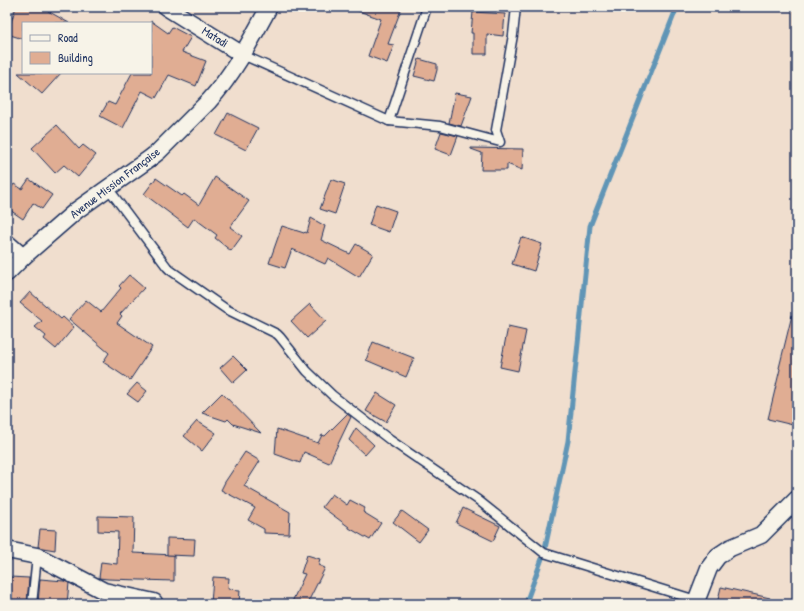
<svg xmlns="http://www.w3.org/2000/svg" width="804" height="611" font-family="'Patrick Hand',sans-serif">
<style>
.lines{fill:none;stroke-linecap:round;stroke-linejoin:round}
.stream{stroke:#6195b6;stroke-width:5}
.building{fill:#e0ad93;stroke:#1b2f5e}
.service-casing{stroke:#1b2f5e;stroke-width:11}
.minor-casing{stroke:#1b2f5e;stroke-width:19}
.service{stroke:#f7f3e8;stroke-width:8}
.minor{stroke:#f7f3e8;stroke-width:16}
.labels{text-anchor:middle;stroke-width:3.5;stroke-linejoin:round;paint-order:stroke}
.street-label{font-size:12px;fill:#1b2f5e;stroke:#f7f3e8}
</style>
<rect width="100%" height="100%" fill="#f0dece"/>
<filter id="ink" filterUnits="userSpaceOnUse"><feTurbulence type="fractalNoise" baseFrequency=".025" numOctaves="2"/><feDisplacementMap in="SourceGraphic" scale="8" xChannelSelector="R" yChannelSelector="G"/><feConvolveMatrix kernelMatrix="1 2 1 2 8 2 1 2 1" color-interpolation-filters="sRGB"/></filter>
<g filter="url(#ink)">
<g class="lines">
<!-- stream -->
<path class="stream" d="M 526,604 L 527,600 L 544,553 L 568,441 L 590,226 L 677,7"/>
</g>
<!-- building -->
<g class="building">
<path d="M 16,7 L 41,7 L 69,23 L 23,23 L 23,39 L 7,34 Z"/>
<path d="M 353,7 L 402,7 L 388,44 L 394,45 L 387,63 L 368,56 L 381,19 L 353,9 Z"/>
<path d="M 473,12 L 505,14 L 503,36 L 487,34 L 487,54 L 473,54 L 473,33 L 471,33 Z"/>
<path d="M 151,21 L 168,33 L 172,27 L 191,37 L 182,52 L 206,61 L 196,86 L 169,75 L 156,98 L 142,91 L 123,128 L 100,116 L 108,102 L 115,105 L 132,73 L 151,73 Z"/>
<path d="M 419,59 L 437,64 L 437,70 L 434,81 L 414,76 Z"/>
<path d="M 18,73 L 61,73 L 42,94 Z"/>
<path d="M 455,93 L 472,96 L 461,126 L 449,123 Z"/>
<path d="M 228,113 L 258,128 L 246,150 L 216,135 Z"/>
<path d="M 57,125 L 79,149 L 83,145 L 96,155 L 78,177 L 64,165 L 55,173 L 32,148 Z"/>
<path d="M 441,132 L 458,136 L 451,155 L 435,149 Z"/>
<path d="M 471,148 L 523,149 L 522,170 L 507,164 L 507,170 L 481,170 L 482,153 L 471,149 Z"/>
<path d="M 215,177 L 249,201 L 230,227 L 242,236 L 231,251 L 215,238 L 217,235 L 194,218 L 188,227 L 144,194 L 156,178 L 182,196 L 184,194 L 199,205 Z"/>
<path d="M 29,179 L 52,195 L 42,209 L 33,203 L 23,219 L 7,208 L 7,194 L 14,184 L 22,189 Z"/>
<path d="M 331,179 L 345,184 L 335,214 L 320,209 Z"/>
<path d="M 376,204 L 396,211 L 389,232 L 369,225 Z"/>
<path d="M 311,218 L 325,226 L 321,240 L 350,254 L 356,244 L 373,254 L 359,277 L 328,258 L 325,264 L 292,249 L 285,268 L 269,263 L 282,226 L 304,233 L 305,232 L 307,233 Z"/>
<path d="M 521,237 L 542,244 L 534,271 L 512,264 Z"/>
<path d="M 129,275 L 144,288 L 120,314 L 122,316 L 117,323 L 152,347 L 130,380 L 103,362 L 109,353 L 69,319 L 86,300 L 101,312 L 121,288 L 119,286 Z"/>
<path d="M 30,292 L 61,319 L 63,317 L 74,327 L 56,349 L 44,339 L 46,336 L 35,327 L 42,321 L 20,303 Z"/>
<path d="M 310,304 L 326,321 L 307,338 L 291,321 Z"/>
<path d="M 792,315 L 797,315 L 797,388 L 793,403 L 797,404 L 797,426 L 768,419 L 780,369 L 779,368 Z"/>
<path d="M 508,327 L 526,331 L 518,371 L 500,367 Z"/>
<path d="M 373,342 L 414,358 L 406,377 L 366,360 Z"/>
<path d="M 233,356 L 247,370 L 233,383 L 220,368 Z"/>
<path d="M 137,383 L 147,391 L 138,402 L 127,394 Z"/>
<path d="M 222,393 L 261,433 L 233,424 L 228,419 L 226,421 L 202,413 Z"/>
<path d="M 377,393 L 396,405 L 386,422 L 366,411 Z"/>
<path d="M 347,414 L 351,417 L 329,463 L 304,452 L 300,463 L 275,454 L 277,429 L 318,443 L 322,435 L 325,436 Z"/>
<path d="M 197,421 L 216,433 L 202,451 L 184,436 Z"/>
<path d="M 356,428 L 374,445 L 365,455 L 349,440 Z"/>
<path d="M 245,452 L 260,461 L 244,486 L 290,512 L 289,534 L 264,533 L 264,529 L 248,520 L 255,508 L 221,490 L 225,482 Z"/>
<path d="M 332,494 L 347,505 L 350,500 L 365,508 L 363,512 L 381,523 L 370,540 L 349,528 L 349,527 L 322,507 Z"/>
<path d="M 463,508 L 500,526 L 493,541 L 456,523 Z"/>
<path d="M 402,511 L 428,530 L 419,542 L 393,522 Z"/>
<path d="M 98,516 L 134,517 L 133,553 L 174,555 L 174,581 L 108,579 L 99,578 L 101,562 L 117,564 L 118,532 L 98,531 Z"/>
<path d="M 40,529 L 56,530 L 55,550 L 43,548 L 38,547 Z"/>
<path d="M 167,538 L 195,539 L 194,556 L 167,555 Z"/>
<path d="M 307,555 L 320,559 L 318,565 L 325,568 L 307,604 L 291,604 L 305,574 L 301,573 Z"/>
<path d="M 10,577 L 29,578 L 27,604 L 7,604 L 7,583 L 10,583 Z"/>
<path d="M 213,577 L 229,578 L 228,589 L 240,590 L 239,604 L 211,604 Z"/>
<path d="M 40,579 L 64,581 L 69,583 L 67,604 L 38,604 Z"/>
<path d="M 721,587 L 770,598 L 769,604 L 717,604 Z"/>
</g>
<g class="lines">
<!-- service casing -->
<g class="service-casing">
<g id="service">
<path d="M 243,55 L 389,121 L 440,126 L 500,142 L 496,130 L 513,35 L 516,7"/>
<path d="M 389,121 L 427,7"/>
<path d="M 108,188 L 167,267 L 170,270 L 226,309 L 277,334 L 280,337 L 307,371 L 332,395 L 390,440 L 478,500 L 544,553 L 696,600"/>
<path d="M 32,604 L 37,556"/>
</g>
</g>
<!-- minor casing -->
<g class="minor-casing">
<g id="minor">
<path d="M 166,7 L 243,55"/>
<path d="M 7,243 L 23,257"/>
<path d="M 7,273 L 23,257 L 77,210 L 149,159 L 158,152 L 209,101 C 234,73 251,40 269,7"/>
<path d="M 7,550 L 37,556 L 104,591 L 154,602"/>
<path d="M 695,604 L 709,568 L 718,556 L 730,548 L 761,535 L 797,499"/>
</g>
</g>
<!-- service -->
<use href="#service" class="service"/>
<!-- minor -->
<use href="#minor" class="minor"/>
</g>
</g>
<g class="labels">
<!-- street labels -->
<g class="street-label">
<text transform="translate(215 37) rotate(32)" y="4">Matadi</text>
<text transform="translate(115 183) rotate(-37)" y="4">Avenue Mission Française</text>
</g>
</g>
<!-- margin -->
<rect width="804" height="611" fill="none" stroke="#f7f3e8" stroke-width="24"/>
<rect x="12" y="12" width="780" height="587" fill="none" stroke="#1b2f5e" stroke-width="1.5" filter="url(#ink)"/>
<!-- legend -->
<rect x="22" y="22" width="130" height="52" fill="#f7f3e8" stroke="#9fa5b1"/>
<rect x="30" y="35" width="20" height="6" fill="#f7f3e8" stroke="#9fa5b1"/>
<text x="58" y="42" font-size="12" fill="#1b2f5e">Road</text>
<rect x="30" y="52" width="20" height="12" fill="#e0ad93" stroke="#9fa5b1"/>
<text x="58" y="62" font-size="12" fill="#1b2f5e">Building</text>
</svg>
